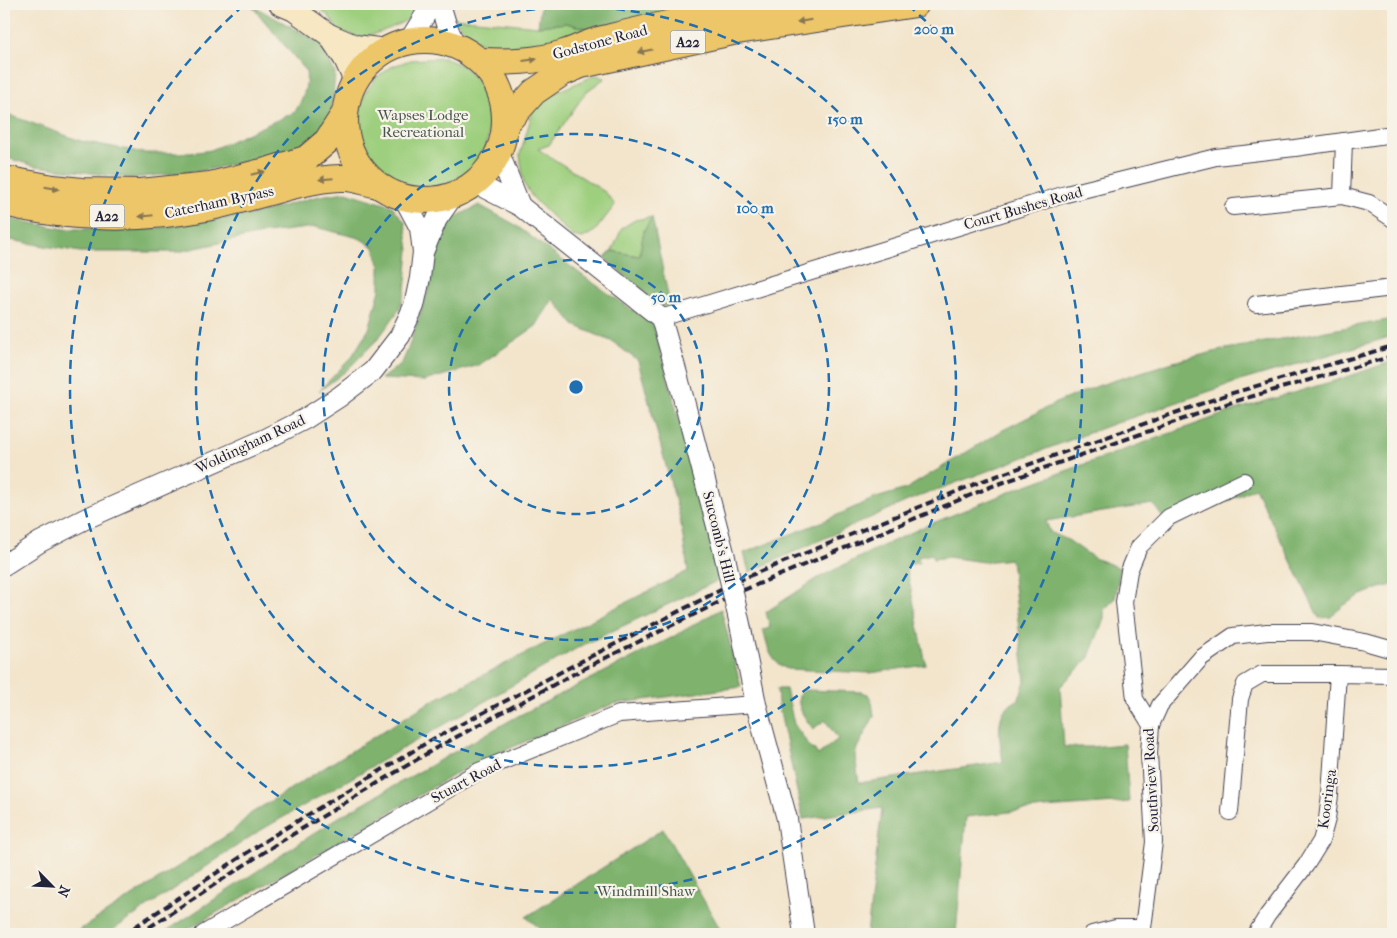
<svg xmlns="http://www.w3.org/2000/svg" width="1397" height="938" font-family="'IM FELL French Canon',serif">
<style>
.green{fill:#9ecf7e;stroke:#60785c}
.forest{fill:#7eb26d;stroke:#506a54}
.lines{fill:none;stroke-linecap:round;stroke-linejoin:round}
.minor-casing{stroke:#413f51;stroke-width:18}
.tertiary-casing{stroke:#413f51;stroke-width:22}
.secondary-casing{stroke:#413f51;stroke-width:24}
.trunk-casing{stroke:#413f51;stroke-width:28}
.minor{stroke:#fff;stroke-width:16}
.tertiary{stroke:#fff;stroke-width:20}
.secondary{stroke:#f7e8c3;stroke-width:22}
.trunk{stroke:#ecc669;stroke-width:26}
.rail{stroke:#22223b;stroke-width:4;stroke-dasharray:8 4;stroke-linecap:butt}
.tertiary-bridge-casing{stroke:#413f51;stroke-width:22;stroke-linecap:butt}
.tertiary-bridge{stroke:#fff;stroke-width:20}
.oneway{fill:#877452}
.ring{fill:none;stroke:#1f6fb2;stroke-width:2.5;stroke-dasharray:9 6}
.labels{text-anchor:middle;stroke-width:4.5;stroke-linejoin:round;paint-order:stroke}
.shield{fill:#f7f3e8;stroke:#62616f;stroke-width:1}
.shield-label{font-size:14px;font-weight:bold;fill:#22223b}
.street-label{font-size:15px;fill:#22223b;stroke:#f7f3e8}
.park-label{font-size:15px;fill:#47564f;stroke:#f7f3e8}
.centre{fill:#1f6fb2;stroke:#f7f3e8;stroke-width:2.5}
.ring-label{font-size:15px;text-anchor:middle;font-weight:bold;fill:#1f6fb2;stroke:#f7f3e8;stroke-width:4.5;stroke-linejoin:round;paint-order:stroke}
</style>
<rect width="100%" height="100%" fill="#f7f3e8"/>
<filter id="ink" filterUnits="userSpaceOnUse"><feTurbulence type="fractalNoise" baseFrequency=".02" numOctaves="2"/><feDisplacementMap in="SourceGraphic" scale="10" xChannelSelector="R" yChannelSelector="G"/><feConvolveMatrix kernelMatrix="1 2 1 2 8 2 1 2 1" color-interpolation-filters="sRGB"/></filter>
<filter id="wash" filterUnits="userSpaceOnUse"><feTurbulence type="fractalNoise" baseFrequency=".0096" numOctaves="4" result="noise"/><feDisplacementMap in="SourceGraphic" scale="20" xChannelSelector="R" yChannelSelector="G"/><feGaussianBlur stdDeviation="1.12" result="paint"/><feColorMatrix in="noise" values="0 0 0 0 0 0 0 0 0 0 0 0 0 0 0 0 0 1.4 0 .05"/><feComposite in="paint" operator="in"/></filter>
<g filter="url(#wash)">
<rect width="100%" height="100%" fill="#f3e5cc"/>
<!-- green -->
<g class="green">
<path d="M 313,4 L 336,4 L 357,11 L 389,4 L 423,4 C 418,20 378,33 362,38 L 338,30 L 329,16 Z"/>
<path d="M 454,18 L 538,26 L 566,23 L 593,30 L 542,50 L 499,52 L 479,42 L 466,32 Z"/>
<path d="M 445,58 L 464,67 L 479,83 L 485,96 L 488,107 L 489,135 L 485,150 L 468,173 L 450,183 L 431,191 L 414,192 L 391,185 L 375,172 L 365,160 L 359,139 L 357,121 L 365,93 L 376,78 L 391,67 L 410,60 Z"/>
<path d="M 596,75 L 605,78 L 586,92 L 549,145 L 538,149 L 605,192 L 615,205 L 595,231 L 583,238 L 572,236 L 533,198 L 524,184 L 520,155 L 534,107 L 554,93 Z"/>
<path d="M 652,217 L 644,231 L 639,256 L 612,251 L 622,228 L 635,220 Z"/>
</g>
<!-- forest -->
<g class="forest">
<path d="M 541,4 L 682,4 L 683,11 L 593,30 L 566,23 L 538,26 Z"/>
<path d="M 251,5 L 321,43 L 335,73 L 332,110 L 318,138 L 287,153 L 201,171 L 131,178 L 35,166 L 4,157 L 4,113 L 81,141 L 145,153 L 190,153 L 211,150 L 295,112 C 303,98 308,87 306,71 Z"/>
<path d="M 346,192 L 392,206 L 405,222 L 409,250 L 405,291 L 399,310 L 378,339 L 346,371 L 319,391 L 351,358 L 369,329 L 380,290 L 380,267 L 374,247 L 359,238 L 315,227 L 266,233 L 177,252 L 80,252 L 4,239 L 4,218 L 64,229 L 151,229 L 254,214 L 319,196 Z"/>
<path d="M 479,205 L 514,224 L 586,278 L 653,324 L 716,554 L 719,580 L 579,647 L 256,833 L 107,934 L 73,934 L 232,832 L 250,814 L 430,702 L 688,571 L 680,518 L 638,361 L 613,342 L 574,325 L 553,299 L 536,326 L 479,365 L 424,381 L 381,379 L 402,363 L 408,349 L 430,285 L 436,241 L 450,220 Z"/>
<path d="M 652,217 L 670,305 L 660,307 L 605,258 L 612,251 L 639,256 L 644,231 Z"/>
<path d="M 1393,319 L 1393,336 L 1240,381 L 1113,424 L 910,500 L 749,572 L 744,553 L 824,521 L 873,499 L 906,489 L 1003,430 L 1058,402 L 1100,385 L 1173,362 L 1226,349 Z"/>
<path d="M 1393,361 L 1393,585 C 1371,589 1346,600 1331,617 L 1319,618 L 1255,488 L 1170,528 L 1153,504 L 1046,521 L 1050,532 L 1068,540 L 1094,558 L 1120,568 L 1115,599 L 1104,610 L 1104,619 L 1088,659 L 1060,687 L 1064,747 L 1090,747 L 1125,744 L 1129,802 L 1045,808 L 966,817 L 956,934 L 867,934 L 882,808 L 803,819 L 778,703 L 777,689 L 786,689 L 794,724 L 812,750 L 814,749 L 818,755 L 838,739 L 825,720 L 813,729 C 805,718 795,706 800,693 L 806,690 L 861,692 L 868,694 L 872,702 L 874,716 L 857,748 L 855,756 L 859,783 L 1003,762 C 1001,747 995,721 1006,708 C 1010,704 1015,702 1019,699 L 1025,681 L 1011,559 L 983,562 L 948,557 L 933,559 L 932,554 L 918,557 L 919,563 L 906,565 L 926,665 L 870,673 L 787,669 C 769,661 768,647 763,630 L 770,628 L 766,612 L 818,578 L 872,551 L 923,527 L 1024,486 L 1235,410 L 1344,378 Z"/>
<path d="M 721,609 L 741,687 L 613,704 L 471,765 L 180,934 L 162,934 L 339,817 L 518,716 L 671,638 Z"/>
<path d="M 663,829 L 723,934 L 547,934 L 526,917 Z"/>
</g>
</g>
<g filter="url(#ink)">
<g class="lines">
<!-- minor casing -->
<g class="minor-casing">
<g id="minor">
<path d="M 1342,196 L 1369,203 L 1393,219"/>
<path d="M 1233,207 L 1342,196 L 1344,141"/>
<path d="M 1256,304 L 1393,288"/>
<path d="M 661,318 L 1066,194 L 1216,157 L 1295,148 L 1393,134"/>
<path d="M 1151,725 L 1160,705 L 1201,658 L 1233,636 L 1267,632 L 1312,632 L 1365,642 L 1393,650"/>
<path d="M 1230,812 L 1240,699 L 1245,684 L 1262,674 L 1338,674"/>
<path d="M 203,934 L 479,771 L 619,714 L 756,704"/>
<path d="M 1092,934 L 1116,928 L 1143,928"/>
<path d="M 1141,934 L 1143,928 L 1154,842 L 1149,753 L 1151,725 L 1135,699 L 1124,602 L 1129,571 L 1139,547 L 1169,517 L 1244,481"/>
<path d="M 1256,934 L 1267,916 L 1306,865 L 1321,841 L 1327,819 L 1330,795 L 1338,674 L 1393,675"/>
</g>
</g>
<!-- tertiary casing -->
<g class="tertiary-casing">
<g id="tertiary">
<path d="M 440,4 L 446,24 L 455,45"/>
<path d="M 409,41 L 432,4"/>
<path d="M 499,153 L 520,206"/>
<path d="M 475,183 L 520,206 L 661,318 L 677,374 L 724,553"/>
<path d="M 424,250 L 437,219 L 453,196"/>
<path d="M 4,565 L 40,542 L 85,519 L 266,439 L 305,419 L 339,397 L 373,371 L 400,336 L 414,306 L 420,278 L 423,252 L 420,228 L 404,198"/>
<path d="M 741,629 L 756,704 L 787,819 L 804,934"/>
</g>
</g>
<!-- secondary casing -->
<g class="secondary-casing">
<g id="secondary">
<path d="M 280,4 L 294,10 L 329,35 L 355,46 L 386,50"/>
<path d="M 329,35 L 345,59 L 355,81"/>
</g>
</g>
<!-- trunk casing -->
<g class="trunk-casing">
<g id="trunk">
<circle cx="425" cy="120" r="80"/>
<path d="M 481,61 C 509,62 536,62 564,53 C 577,49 589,42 603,39 C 660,24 719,14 778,4"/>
<path d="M 508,121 L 534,92 L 562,73 L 581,65 L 737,31 L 916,4"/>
<path d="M 4,179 L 53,188 L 82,191 L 140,192 L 210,185 L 270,170 L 306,159 L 327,141 L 345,113"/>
<path d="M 4,203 C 71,220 143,221 211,207 C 238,201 265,193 292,186 C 309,182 327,177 345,178 C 354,178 365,182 374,184"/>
</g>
</g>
<!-- minor -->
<use href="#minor" class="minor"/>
<!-- tertiary -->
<use href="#tertiary" class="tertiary"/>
<!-- secondary -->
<use href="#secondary" class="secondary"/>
<!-- trunk -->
<use href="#trunk" class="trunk"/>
<!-- rail -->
<g class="rail">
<path d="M 124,934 L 271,837 L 433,739 L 576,664 L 742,579 L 985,480 L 1226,395 L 1393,346"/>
<path d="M 139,934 L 275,845 L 436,748 L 581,670 L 744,590 L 990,487 L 1229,403 L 1393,356"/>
</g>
<!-- tertiary-bridge casing -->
<g class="tertiary-bridge-casing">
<path id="tertiary-bridge" d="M 724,553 L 741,629"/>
</g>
<!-- tertiary-bridge -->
<use href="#tertiary-bridge" class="tertiary-bridge"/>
</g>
<!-- one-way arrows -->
<defs><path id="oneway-solid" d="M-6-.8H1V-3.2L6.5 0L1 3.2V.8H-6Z" transform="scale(1.25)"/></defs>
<g class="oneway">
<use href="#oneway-solid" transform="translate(804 21) rotate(171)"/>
<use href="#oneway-solid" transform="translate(645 51) rotate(168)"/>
<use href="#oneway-solid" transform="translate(530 60) rotate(-7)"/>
<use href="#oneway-solid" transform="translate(258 173) rotate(-14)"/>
<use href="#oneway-solid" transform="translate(326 179) rotate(175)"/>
<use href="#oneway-solid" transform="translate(52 188) rotate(9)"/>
<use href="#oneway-solid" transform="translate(146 216) rotate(174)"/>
</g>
</g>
<!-- distance rings -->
<g class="ring">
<circle cx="576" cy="387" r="127"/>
<circle cx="576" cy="387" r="253"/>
<circle cx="576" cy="387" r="380"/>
<path d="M908 5A506 506 0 1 1 244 5"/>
</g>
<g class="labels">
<!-- shield labels -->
<g class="shield">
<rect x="670.5" y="30.5" width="35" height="23" rx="4"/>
<rect x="89.5" y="204.5" width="35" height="23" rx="4"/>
</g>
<g class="shield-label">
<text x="688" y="47">A22</text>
<text x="107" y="221">A22</text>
</g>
<!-- street labels -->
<g class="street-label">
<text transform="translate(600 42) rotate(-15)" y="5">Godstone Road</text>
<text transform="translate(219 202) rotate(-12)" y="5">Caterham Bypass</text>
<text transform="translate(1023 208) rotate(-16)" y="5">Court Bushes Road</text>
<text transform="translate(250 444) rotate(-25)" y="5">Woldingham Road</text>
<text transform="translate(719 537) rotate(76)" y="5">Succomb's Hill</text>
<text transform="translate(1151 780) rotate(-93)" y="5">Southview Road</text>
<text transform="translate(466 781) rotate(-28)" y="5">Stuart Road</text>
<text transform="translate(1327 799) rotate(-82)" y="5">Kooringa</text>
</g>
<!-- park labels -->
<g class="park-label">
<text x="423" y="120">Wapses Lodge<tspan x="423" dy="17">Recreational</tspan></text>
<text x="646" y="896">Windmill Shaw</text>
</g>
</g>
<circle cx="576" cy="387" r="8" class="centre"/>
<g class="ring-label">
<text x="934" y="34">200 m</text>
<text x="845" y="124">150 m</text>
<text x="755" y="213">100 m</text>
<text x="666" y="302">50 m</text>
</g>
<!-- margin -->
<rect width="1397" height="938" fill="none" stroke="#f7f3e8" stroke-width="20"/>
<!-- north arrow -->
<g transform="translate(52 886) rotate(114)" stroke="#f7f3e8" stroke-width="4" paint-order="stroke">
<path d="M0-4L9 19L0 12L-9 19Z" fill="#22223b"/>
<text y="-8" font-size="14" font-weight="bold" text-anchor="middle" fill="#22223b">N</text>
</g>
</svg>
